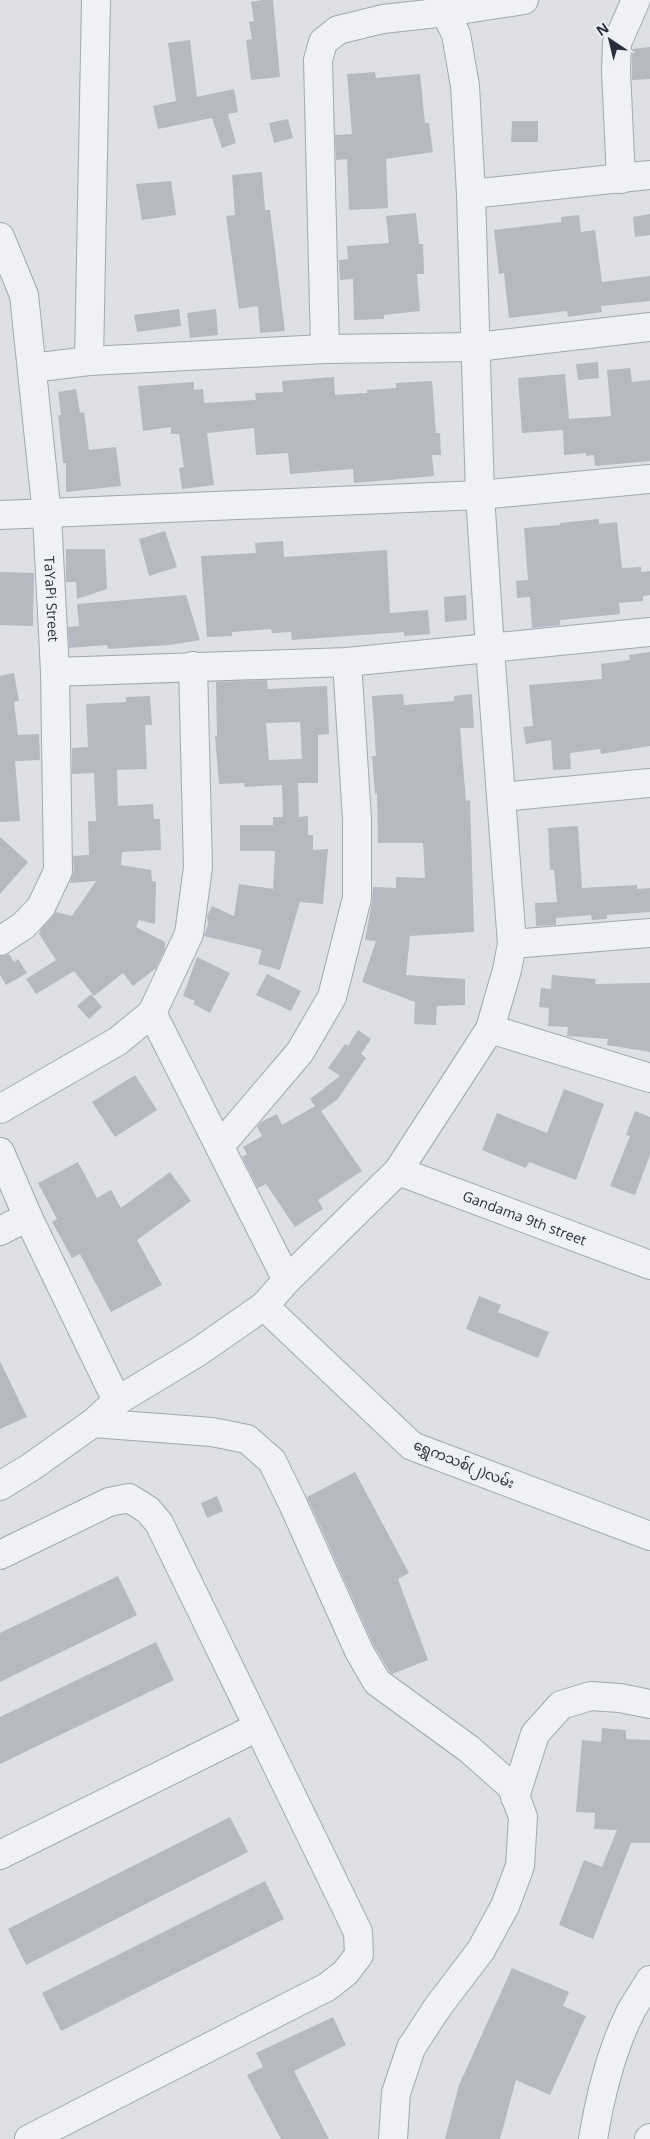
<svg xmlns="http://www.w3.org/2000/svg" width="650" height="2139" font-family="'Open Sans','Noto Sans Myanmar',sans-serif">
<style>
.building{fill:#b6b9c2;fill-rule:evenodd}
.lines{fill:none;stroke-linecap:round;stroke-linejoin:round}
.minor-casing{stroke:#a4a7b0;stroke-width:30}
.minor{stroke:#f0f1f5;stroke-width:28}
.labels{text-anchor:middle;stroke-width:5;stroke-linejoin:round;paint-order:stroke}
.street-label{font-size:14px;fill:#292d3c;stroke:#edeff4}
</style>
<rect width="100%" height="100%" fill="#dee0e6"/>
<!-- building -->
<g class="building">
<path d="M 262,0 L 273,0 L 280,77 L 251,80 L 246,40 L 252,39 L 249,22 L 254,21 L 251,2 Z"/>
<path d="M 190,40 L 197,97 L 234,89 L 238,112 L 228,114 L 236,143 L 222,148 L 212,118 L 158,129 L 153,106 L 176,101 L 168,43 Z"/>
<path d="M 650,47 L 650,79 L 632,80 L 632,49 Z"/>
<path d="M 375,72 L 376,78 L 420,74 L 425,123 L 429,123 L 433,152 L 386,159 L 388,208 L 349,210 L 347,159 L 336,160 L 335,135 L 352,134 L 347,74 Z"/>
<path d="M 288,119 L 293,138 L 274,143 L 269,123 Z"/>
<path d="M 512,121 L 538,121 L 538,142 L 511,142 Z"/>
<path d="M 262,172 L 265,210 L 270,210 L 285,331 L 260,333 L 258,306 L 239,309 L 226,216 L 235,215 L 232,175 Z"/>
<path d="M 171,181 L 176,215 L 142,220 L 136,184 Z"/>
<path d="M 416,213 L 419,244 L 423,244 L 424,274 L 417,274 L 420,311 L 384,315 L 384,319 L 354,320 L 353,279 L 340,280 L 339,260 L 348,259 L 347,246 L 389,243 L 386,216 Z"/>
<path d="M 650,214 L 650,235 L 635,237 L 633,217 Z"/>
<path d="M 579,215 L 581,232 L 595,230 L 602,282 L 650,276 L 650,301 L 601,306 L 602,312 L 568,317 L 567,311 L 509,318 L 504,273 L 499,274 L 494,230 L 561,222 L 561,217 Z"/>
<path d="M 179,309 L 181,326 L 137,332 L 134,315 Z"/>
<path d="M 216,309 L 218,335 L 190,338 L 187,313 Z"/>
<path d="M 598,362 L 599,378 L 578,380 L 576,364 Z"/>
<path d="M 630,368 L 632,382 L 650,380 L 650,461 L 595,466 L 594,455 L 586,456 L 586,453 L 564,455 L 563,430 L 522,433 L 518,378 L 565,374 L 569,419 L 611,416 L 607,370 Z"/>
<path d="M 334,377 L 335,395 L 367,393 L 367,390 L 396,388 L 396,383 L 432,381 L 436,433 L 440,433 L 441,455 L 432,455 L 434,476 L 354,483 L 353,469 L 290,474 L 288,453 L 256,455 L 254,428 L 207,433 L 214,485 L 182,489 L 179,468 L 184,467 L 179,434 L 171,434 L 171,427 L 143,431 L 138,386 L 194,382 L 194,390 L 203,389 L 204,403 L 256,400 L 255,393 L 283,392 L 282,381 Z"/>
<path d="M 76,389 L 80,413 L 84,412 L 89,450 L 116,447 L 121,486 L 66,492 L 66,463 L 63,463 L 58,415 L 61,415 L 58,392 Z"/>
<path d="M 599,519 L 599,524 L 617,522 L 622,568 L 641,567 L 641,572 L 650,571 L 650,595 L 643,596 L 643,601 L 619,603 L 620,614 L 560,620 L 560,625 L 532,628 L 530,597 L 517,598 L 516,581 L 528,580 L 524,528 L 560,525 L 560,523 Z"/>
<path d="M 165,531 L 177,567 L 149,576 L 139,539 Z"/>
<path d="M 283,541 L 284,557 L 387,550 L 390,613 L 428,610 L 430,634 L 404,636 L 404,632 L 292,640 L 291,632 L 272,633 L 271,629 L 232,632 L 232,636 L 207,637 L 201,556 L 256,553 L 255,543 Z"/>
<path d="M 66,549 L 105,549 L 107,589 L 77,599 L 76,582 L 66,582 Z"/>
<path d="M 0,572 L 34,573 L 33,626 L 0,625 Z"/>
<path d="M 186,595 L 200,640 L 170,645 L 108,649 L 107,645 L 69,648 L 68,627 L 79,626 L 77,604 Z"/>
<path d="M 466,595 L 467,620 L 445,622 L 444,597 Z"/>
<path d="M 650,652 L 650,746 L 601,754 L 600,749 L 570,753 L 571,769 L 553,770 L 551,740 L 526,744 L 523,727 L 533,726 L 529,685 L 602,679 L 601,664 L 630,660 L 629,655 Z"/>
<path d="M 14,673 L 19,701 L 14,702 L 18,735 L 39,734 L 40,760 L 15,761 L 20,821 L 0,822 L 0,676 Z"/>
<path d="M 267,680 L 268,689 L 327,686 L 329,734 L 318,735 L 318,783 L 298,783 L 299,817 L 308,816 L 308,835 L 313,835 L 313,850 L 328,849 L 323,904 L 300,902 L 280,970 L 258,964 L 262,950 L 204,936 L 208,925 L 207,916 L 212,906 L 234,916 L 239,884 L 273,889 L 275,851 L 240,851 L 240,825 L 273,825 L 273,817 L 283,817 L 282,785 L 245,787 L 244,783 L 219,784 L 215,736 L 217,736 L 216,682 ZM 300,722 L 302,759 L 269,760 L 266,723 Z"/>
<path d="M 403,694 L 404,705 L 454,701 L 454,696 L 472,694 L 474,728 L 460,728 L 466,801 L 470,800 L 474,932 L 410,936 L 406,975 L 465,979 L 465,1005 L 437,1006 L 436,1025 L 414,1024 L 415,1002 L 362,982 L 376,941 L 365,940 L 372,902 L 373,887 L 396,888 L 396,877 L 425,878 L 423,843 L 378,843 L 377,793 L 375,794 L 372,756 L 376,756 L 372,696 Z"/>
<path d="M 150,696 L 152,725 L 145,725 L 147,769 L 117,770 L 118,806 L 153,804 L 154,819 L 160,819 L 161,850 L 122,852 L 121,865 L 151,870 L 152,881 L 156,882 L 155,924 L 139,920 L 136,927 L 165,942 L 165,949 L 156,968 L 133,986 L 123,973 L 94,996 L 74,971 L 36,994 L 26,979 L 56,960 L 39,934 L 41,929 L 56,912 L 72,916 L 96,881 L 70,883 L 74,871 L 73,856 L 89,855 L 88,821 L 96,821 L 94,773 L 72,774 L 72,748 L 88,747 L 86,704 L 126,702 L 126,697 Z"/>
<path d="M 578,826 L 582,888 L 637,885 L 637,889 L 650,888 L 650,912 L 607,915 L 607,919 L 592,920 L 591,915 L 556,918 L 556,925 L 536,926 L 535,903 L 557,902 L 554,870 L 550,870 L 548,828 Z"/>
<path d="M 0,837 L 28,862 L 0,894 Z"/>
<path d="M 9,954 L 14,962 L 18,959 L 27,973 L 6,985 L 0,975 L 0,956 Z"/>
<path d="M 197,957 L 230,973 L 210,1013 L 193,1004 L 195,1001 L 183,996 Z"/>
<path d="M 267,974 L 301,991 L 291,1011 L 256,995 Z"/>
<path d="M 552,975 L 596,979 L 595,984 L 650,983 L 650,1052 L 607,1045 L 608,1039 L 567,1036 L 568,1027 L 548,1026 L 549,1008 L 539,1007 L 541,988 L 551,989 Z"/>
<path d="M 91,994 L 102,1007 L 89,1019 L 77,1006 Z"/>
<path d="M 358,1030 L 371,1039 L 361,1054 L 366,1058 L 337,1100 L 321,1111 L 362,1171 L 318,1200 L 323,1209 L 295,1227 L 266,1184 L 258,1188 L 242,1157 L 247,1154 L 243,1147 L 262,1136 L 257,1127 L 261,1122 L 277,1114 L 282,1125 L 315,1106 L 310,1099 L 340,1076 L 328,1068 L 345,1044 L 348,1046 Z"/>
<path d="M 135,1075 L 157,1110 L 115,1137 L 92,1102 Z"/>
<path d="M 564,1089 L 604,1104 L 576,1180 L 529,1162 L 526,1168 L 482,1150 L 497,1113 L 547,1133 Z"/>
<path d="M 635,1111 L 650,1117 L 650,1155 L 635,1195 L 610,1186 L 630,1136 L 626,1135 Z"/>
<path d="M 78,1162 L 97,1198 L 111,1190 L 121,1208 L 170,1172 L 191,1201 L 137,1240 L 162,1285 L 111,1312 L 80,1254 L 72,1258 L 52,1222 L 57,1219 L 38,1183 Z"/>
<path d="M 479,1296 L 501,1305 L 498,1312 L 549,1332 L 538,1358 L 466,1329 Z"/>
<path d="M 0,1361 L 27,1417 L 0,1429 Z"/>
<path d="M 355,1472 L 409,1573 L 398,1579 L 428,1660 L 392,1674 L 389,1671 L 373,1644 L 307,1497 Z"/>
<path d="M 217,1496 L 223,1511 L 207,1518 L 201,1503 Z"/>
<path d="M 118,1576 L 137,1615 L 0,1682 L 0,1633 Z"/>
<path d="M 156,1642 L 174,1680 L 0,1764 L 0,1717 Z"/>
<path d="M 602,1728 L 626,1730 L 626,1739 L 650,1740 L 650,1843 L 631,1843 L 593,1939 L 559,1925 L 584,1860 L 602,1867 L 617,1830 L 594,1829 L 595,1813 L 576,1812 L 582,1740 L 601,1742 Z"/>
<path d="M 230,1817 L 248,1852 L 26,1965 L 8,1929 Z"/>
<path d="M 265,1881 L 284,1919 L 61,2031 L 42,1993 Z"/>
<path d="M 512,1968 L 569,1992 L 563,2006 L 586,2016 L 550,2095 L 516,2080 L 500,2139 L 445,2139 L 459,2085 Z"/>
<path d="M 333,2017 L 346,2045 L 294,2071 L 329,2139 L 281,2139 L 247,2075 L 263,2067 L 256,2053 Z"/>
</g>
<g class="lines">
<!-- minor casing -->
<g class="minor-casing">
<g id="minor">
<path d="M 621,179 L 616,71 L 617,43 L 636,0"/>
<path d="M 471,194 L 650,175"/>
<path id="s1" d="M 0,237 L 24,295 L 47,515 L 55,672 L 58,871 L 41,907 L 23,926 L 0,941"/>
<path d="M 325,349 L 318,60 L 323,42 L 338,30 L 383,19 L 446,12 L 524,0"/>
<path d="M 89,361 L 96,0"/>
<path d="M 32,368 L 89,361 L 325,349 L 477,347 L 650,327"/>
<path d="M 0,515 L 480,495 L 650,479"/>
<path d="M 55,672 L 347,662 L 650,632"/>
<path d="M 502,797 L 650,783"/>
<path d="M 512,944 L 650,933"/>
<path d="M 152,1013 L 287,1280"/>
<path d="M 490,1029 L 650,1078"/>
<path d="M 0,1109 L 118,1041 L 152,1013 L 189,934 L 198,867 L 193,666"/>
<path d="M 220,1146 L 300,1052 L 332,997 L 357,898 L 357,819 L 347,662"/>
<path d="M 0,1152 L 28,1217 L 117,1401"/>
<path id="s2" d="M 398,1171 L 650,1265"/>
<path d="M 0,1231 L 28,1217"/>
<path d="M 264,1306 L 412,1446 L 650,1536"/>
<path d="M 93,1423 L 212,1432 L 247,1439 L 272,1461 L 293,1504 L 359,1651 L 377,1682 L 469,1749 L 512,1787 L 523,1817 L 520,1866 L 505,1906 L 481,1950 L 437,2008 L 411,2048 L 396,2093 L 393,2139"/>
<path d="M 0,1486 L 31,1467 L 93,1423 L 117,1401 L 198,1352 L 264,1306 L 287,1280 L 398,1171 L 490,1029 L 507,970 L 512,944 L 490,649 L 480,495 L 471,194 L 465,86 L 456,34 L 439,0"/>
<path d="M 0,1555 L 109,1502 L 129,1498 L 148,1510 L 159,1523 L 358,1932 L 359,1955 L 345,1973 L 327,1987 L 29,2139"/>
<path d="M 515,1797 L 535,1734 L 561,1705 L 591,1696 L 620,1698 L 650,1704"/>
<path d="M 0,1855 L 258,1727"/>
<path d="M 593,2139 C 600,2097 611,2051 630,2013 C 636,2001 644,1991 650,1980"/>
<path d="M 649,2139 L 650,2138"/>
</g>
</g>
<!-- minor -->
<use href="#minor" class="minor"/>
</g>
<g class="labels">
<!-- street labels -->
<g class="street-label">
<text dy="5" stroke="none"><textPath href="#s1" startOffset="368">TaYaPi Street</textPath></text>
<text dy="5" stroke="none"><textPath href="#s2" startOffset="135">Gandama 9th street</textPath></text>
<text transform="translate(464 1464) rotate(22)" y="5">ရွှေကသစ်(၂)လမ်း</text>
</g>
</g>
<!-- north arrow -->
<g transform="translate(610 40) rotate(325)" stroke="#edeff4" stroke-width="4" paint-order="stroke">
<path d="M0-4L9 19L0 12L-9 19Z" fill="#292d3c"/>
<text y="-8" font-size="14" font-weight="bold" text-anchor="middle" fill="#292d3c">N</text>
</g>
</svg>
